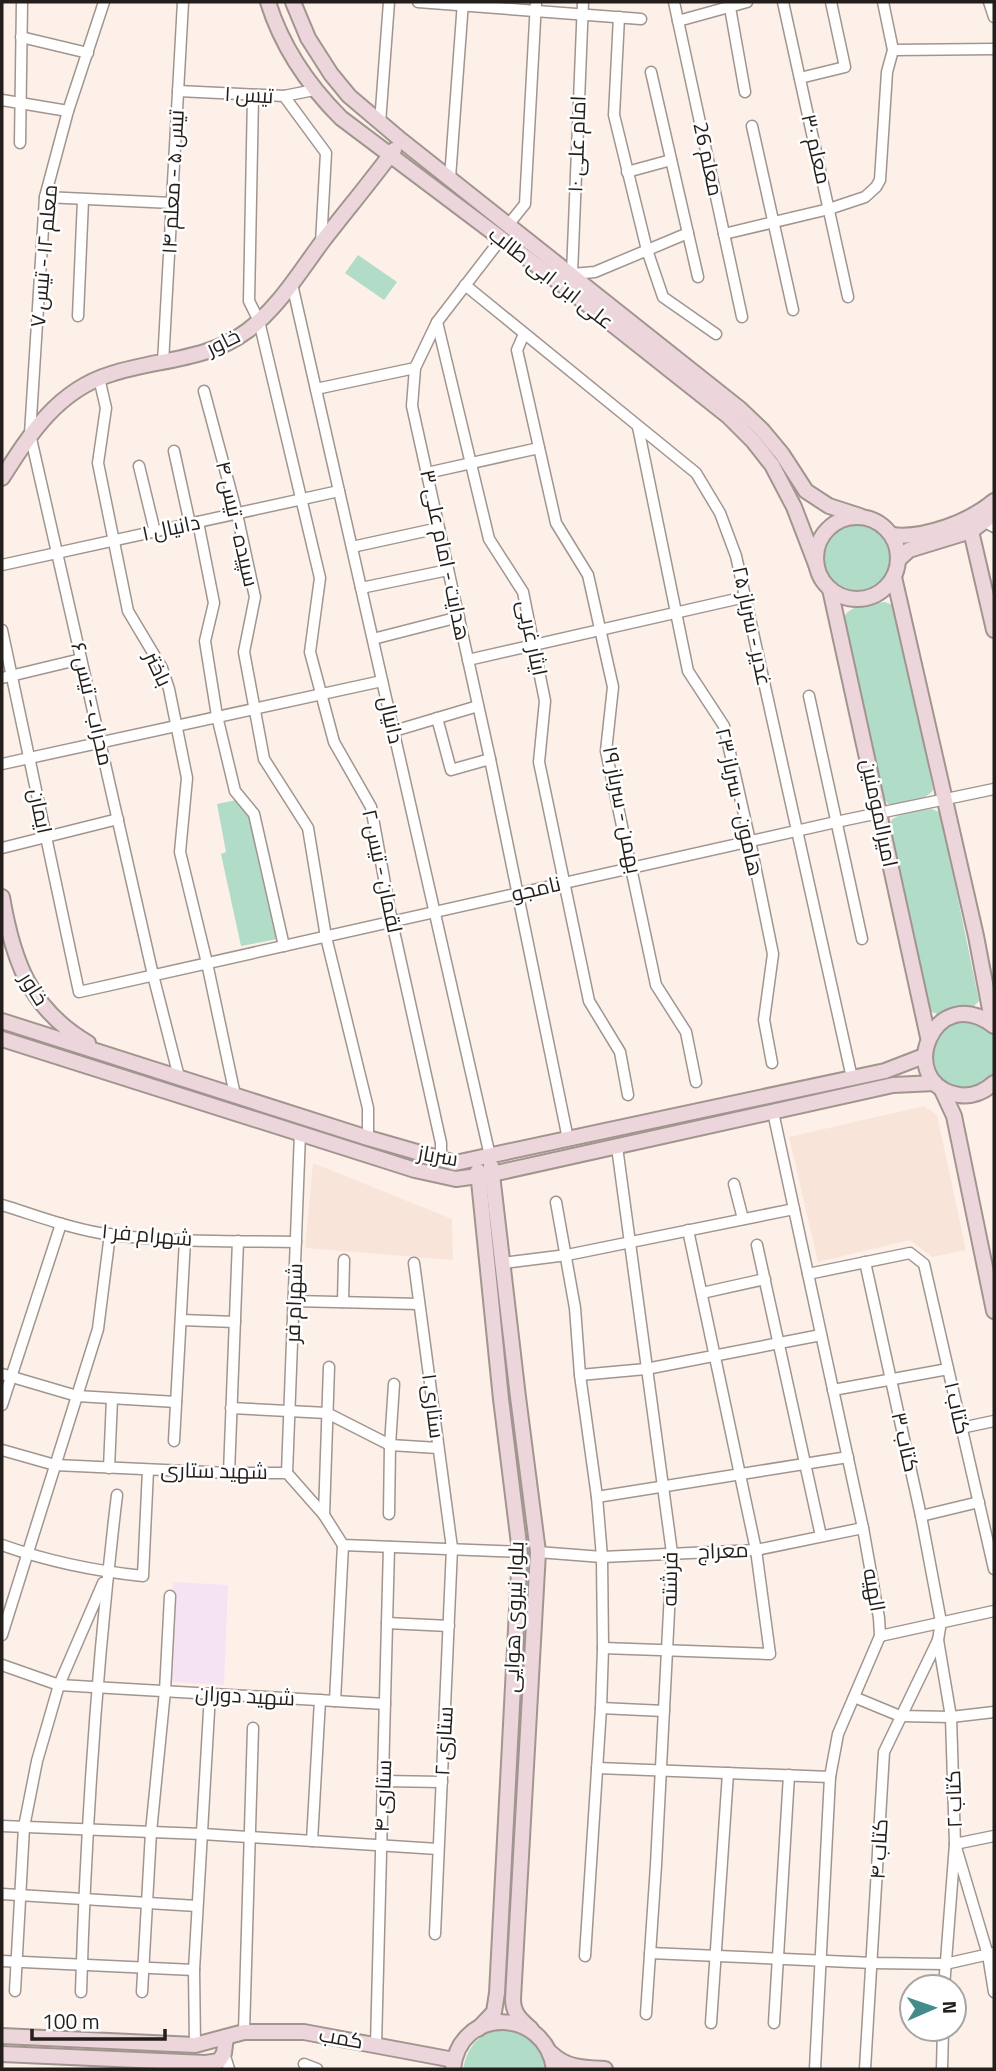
<svg xmlns="http://www.w3.org/2000/svg" width="996" height="2071" font-family="'Titillium Web',Cairo,sans-serif">
<style>
.built{fill:#f9e4d9}
.education{fill:#f5e2f3}
.green{fill:#b1dcc7}
.lines{fill:none;stroke-linecap:round;stroke-linejoin:round}
.street-casing{stroke:#a1958f;stroke-width:13}
.secondary-casing{stroke:#a1958f;stroke-width:18}
.street{stroke:#fff;stroke-width:10}
.secondary{stroke:#edd6db;stroke-width:14}
.labels{text-anchor:middle;stroke-width:5;stroke-linejoin:round;paint-order:stroke}
.street-label{font-size:21px;fill:#231e1b;stroke:#fff}
</style>
<rect width="100%" height="100%" fill="#fdf0e9"/>
<!-- built -->
<g class="built">
<path d="M 924,1106 L 937,1115 L 966,1250 L 932,1257 L 910,1240 L 818,1262 L 789,1137 Z"/>
<path d="M 313,1163 L 452,1219 L 453,1260 L 305,1248 Z"/>
</g>
<!-- education -->
<path class="education" d="M 173,1582 L 228,1585 L 224,1685 L 174,1682 L 169,1678 Z"/>
<!-- green -->
<g class="green">
<path d="M 358,255 L 397,282 L 384,300 L 345,273 Z"/>
<circle cx="858" cy="557" r="35"/>
<path d="M 885,602 L 895,606 L 897,611 L 933,790 C 925,801 900,805 888,804 L 881,795 L 844,617 C 851,604 871,604 885,602 Z"/>
<path d="M 246,798 L 278,939 L 241,946 L 221,854 L 226,852 L 217,804 Z"/>
<path d="M 932,809 L 939,812 L 942,821 L 979,1001 L 974,1006 L 959,1008 L 940,1015 L 929,1011 L 888,825 C 895,811 919,811 932,809 Z"/>
<path d="M 963,1019 L 987,1026 L 994,1034 L 994,1077 L 975,1091 L 943,1084 L 930,1064 L 933,1040 L 951,1022 Z"/>
<path d="M 499,2028 L 530,2033 L 553,2069 L 463,2069 C 467,2047 478,2035 499,2028 Z"/>
</g>
<g class="lines">
<!-- street casing -->
<g class="street-casing">
<g id="street">
<path d="M 104,2 L 68,111 L 45,197 L 30,434 L 153,975 L 179,1077"/>
<path d="M 418,2 L 641,19"/>
<path d="M 583,2 L 572,274 L 595,272 L 688,233"/>
<path d="M 674,2 L 742,317"/>
<path d="M 729,2 L 745,92"/>
<path d="M 783,2 L 848,297"/>
<path d="M 883,2 L 893,50"/>
<path d="M 989,2 L 994,17"/>
<path d="M 619,17 L 614,115 L 647,250 L 663,297 L 716,334"/>
<path d="M 678,21 L 747,2"/>
<path d="M 21,37 L 88,53"/>
<path d="M 893,50 L 994,49"/>
<path d="M 651,72 L 698,277"/>
<path d="M 800,78 L 845,67 L 831,2"/>
<path d="M 178,91 L 284,96 L 326,153 L 321,243"/>
<path d="M 253,96 L 249,301 L 259,321 L 320,578 L 310,652 L 334,742 L 371,807 L 392,922 L 441,1143 L 441,1161"/>
<path d="M 284,96 L 314,90"/>
<path d="M 2,100 L 68,111"/>
<path d="M 380,123 L 389,2"/>
<path d="M 752,126 L 793,310"/>
<path d="M 20,143 L 22,2"/>
<path d="M 627,172 L 671,160"/>
<path d="M 450,178 L 463,2"/>
<path d="M 45,197 L 172,203"/>
<path d="M 509,224 L 525,204 L 536,2"/>
<path d="M 724,234 L 829,209 L 865,197 L 876,187 L 880,180 L 887,72 L 893,50"/>
<path d="M 501,239 L 437,322 L 415,368 L 412,406 L 490,759 L 568,1139"/>
<path d="M 292,284 L 490,1156"/>
<path d="M 465,285 L 696,473 L 720,513 L 736,556 L 852,1078"/>
<path d="M 78,316 L 83,200"/>
<path d="M 437,322 L 489,539 L 523,592 L 545,701 L 539,762 L 589,1001 L 620,1052 L 628,1095"/>
<path d="M 524,334 L 517,350 L 556,523 L 588,575 L 613,687 L 606,751 L 656,985 L 686,1032 L 696,1082"/>
<path d="M 163,363 L 183,2"/>
<path d="M 99,378 L 106,408 L 98,463 L 128,611 L 162,668 L 169,689 L 187,778 L 180,852 L 207,963 L 235,1095"/>
<path d="M 316,389 L 415,368"/>
<path d="M 204,391 L 237,514 L 255,597 L 244,652 L 264,759 L 308,828 L 326,937 L 368,1108 L 368,1138"/>
<path d="M 638,427 L 688,671 L 724,726 L 750,841 L 773,954 L 764,1020 L 772,1063"/>
<path d="M 174,451 L 190,524"/>
<path d="M 139,466 L 155,532"/>
<path d="M 427,473 L 539,448"/>
<path d="M 198,522 L 214,603 L 205,641 L 217,716 L 235,791 L 254,814 L 284,946"/>
<path d="M 985,522 L 994,527"/>
<path d="M 352,547 L 439,528"/>
<path d="M 2,565 L 339,491"/>
<path d="M 361,588 L 448,570"/>
<path d="M 2,630 L 79,992 L 836,822 L 994,789"/>
<path d="M 373,639 L 459,617"/>
<path d="M 468,660 L 745,597"/>
<path d="M 2,678 L 81,659"/>
<path d="M 809,696 L 862,939"/>
<path d="M 437,718 L 451,770 L 490,759"/>
<path d="M 394,731 L 478,706"/>
<path d="M 2,764 L 382,681"/>
<path d="M 2,848 L 118,819"/>
<path d="M 773,1112 L 863,1528 L 879,1618 L 880,1636 L 838,1734 L 830,1777 L 815,2069"/>
<path d="M 617,1147 L 672,1553 L 656,1865 L 646,2014"/>
<path d="M 734,1184 L 743,1219"/>
<path d="M 556,1202 L 575,1308 L 580,1375 L 597,1497 L 602,1557 L 603,1648 L 601,1708 L 585,1956"/>
<path d="M 2,1205 C 38,1216 74,1230 112,1235 C 173,1242 235,1241 296,1242"/>
<path d="M 757,1245 L 821,1536"/>
<path d="M 865,1262 L 921,1516 L 941,1622 L 938,1640 L 884,1752 L 865,2069"/>
<path d="M 414,1263 L 452,1548 L 435,1934"/>
<path d="M 503,1263 L 567,1255 L 794,1209"/>
<path d="M 808,1274 L 910,1253 L 924,1264 L 994,1569"/>
<path d="M 702,1293 L 765,1279"/>
<path d="M 294,1301 L 419,1304"/>
<path d="M 343,1302 L 344,1260"/>
<path d="M 181,1320 L 235,1322"/>
<path d="M 2,1374 L 77,1396 L 176,1402"/>
<path d="M 580,1375 L 646,1369 L 821,1335"/>
<path d="M 833,1390 L 948,1369"/>
<path d="M 2,1405 L 61,1224"/>
<path d="M 231,1408 L 327,1413 L 390,1445 L 438,1448"/>
<path d="M 961,1428 L 994,1421"/>
<path d="M 174,1441 L 185,1240"/>
<path d="M 2,1450 L 55,1465 L 229,1473 L 287,1473 L 324,1515 L 343,1545 L 520,1552"/>
<path d="M 109,1468 L 112,1399"/>
<path d="M 229,1473 L 238,1241"/>
<path d="M 287,1473 L 300,1133"/>
<path d="M 597,1497 L 848,1457"/>
<path d="M 389,1514 L 390,1445 L 394,1384"/>
<path d="M 324,1515 L 329,1367"/>
<path d="M 921,1516 L 979,1502"/>
<path d="M 2,1545 C 47,1561 95,1571 143,1576 L 148,1470"/>
<path d="M 538,1552 L 602,1557 L 756,1550 L 863,1528"/>
<path d="M 387,1623 L 449,1626"/>
<path d="M 2,1635 L 98,1329 L 110,1234"/>
<path d="M 880,1636 L 994,1611"/>
<path d="M 938,1640 L 951,1717 L 955,1844 L 988,1955 L 994,1992"/>
<path d="M 603,1648 L 770,1654 L 756,1550 L 688,1230"/>
<path d="M 2,1665 L 59,1685 L 335,1701 L 343,1545"/>
<path d="M 854,1697 L 900,1716 L 951,1717 L 994,1712"/>
<path d="M 335,1701 L 385,1704"/>
<path d="M 601,1708 L 664,1711"/>
<path d="M 597,1768 L 830,1777"/>
<path d="M 383,1781 L 442,1782"/>
<path d="M 2,1826 L 202,1834 L 438,1849"/>
<path d="M 312,1841 L 320,1700"/>
<path d="M 2,1894 L 197,1906"/>
<path d="M 650,1953 L 873,1963 L 945,1964 L 994,1953"/>
<path d="M 2,1961 L 194,1970"/>
<path d="M 944,1987 L 955,1844 L 994,1836"/>
<path d="M 15,1991 L 24,1827 L 37,1761 L 59,1685 L 103,1583"/>
<path d="M 81,1992 C 86,1826 97,1660 117,1495"/>
<path d="M 142,1992 L 151,1832 L 165,1691 L 170,1596"/>
<path d="M 711,2023 L 728,1773"/>
<path d="M 774,2023 L 789,1775"/>
<path d="M 244,2032 L 253,1728"/>
<path d="M 195,2045 L 194,1970 L 210,1694"/>
<path d="M 376,2045 L 389,1547"/>
<path d="M 224,2053 L 229,2069"/>
<path d="M 304,2064 L 317,2069"/>
<path d="M 942,2069 L 943,2029"/>
</g>
</g>
<!-- secondary casing -->
<g class="secondary-casing">
<g id="secondary">
<path d="M 268,2 C 282,47 307,84 341,118 L 564,286 L 728,416 L 753,441 L 772,465 L 794,507 L 817,567"/>
<path d="M 293,2 L 308,38 L 331,74 L 349,96 L 401,140 L 740,409 L 762,430 L 782,454 L 806,491 L 829,506 L 860,516"/>
<path d="M 2,478 C 30,434 58,390 111,374 C 156,359 207,361 247,331 C 278,308 299,273 322,242 C 346,211 371,181 394,150"/>
<circle cx="857" cy="558" r="41"/>
<path d="M 971,531 L 994,630"/>
<path d="M 892,535 C 924,539 969,522 994,501"/>
<path d="M 899,559 L 909,550 L 971,531 L 994,514"/>
<path d="M 894,577 L 976,936 L 993,1025"/>
<path d="M 830,589 L 928,1037"/>
<path d="M 2,897 C 13,961 30,1009 88,1043"/>
<path d="M 2,1021 L 368,1138 L 455,1163 L 885,1071 L 924,1056"/>
<path d="M 994,1026 C 934,979 893,1084 959,1095 C 973,1097 984,1092 994,1083"/>
<path d="M 2,1039 L 415,1170 L 456,1179 L 492,1174 L 893,1085 L 935,1083"/>
<path d="M 941,1088 L 954,1116 L 994,1311"/>
<path d="M 491,1166 L 518,1397 L 538,1552 L 513,1999 C 513,2014 521,2020 531,2029"/>
<path d="M 478,1171 L 501,1399 L 520,1552 L 497,1993 L 494,2012 L 478,2029"/>
<path d="M 2,2036 L 195,2045 L 244,2032 L 304,2032 L 454,2060"/>
<path d="M 551,2053 C 566,2068 584,2068 605,2069"/>
<path d="M 2,2054 L 206,2063 L 219,2061 L 224,2053 L 226,2037"/>
<path d="M 453,2069 C 459,2006 545,2007 554,2069"/>
</g>
</g>
<!-- street -->
<use href="#street" class="street"/>
<!-- secondary -->
<use href="#secondary" class="secondary"/>
</g>
<g class="labels">
<!-- street labels -->
<g class="street-label">
<text transform="translate(249 95) rotate(3)" y="7">تیس ۱</text>
<text transform="translate(577 144) rotate(-88)" y="7">امام علی ۱۰</text>
<text transform="translate(816 149) rotate(77)" y="7">معلم ۳۰</text>
<text transform="translate(708 159) rotate(78)" y="7">معلم 26</text>
<text transform="translate(173 182) rotate(-87)" y="7">تیس ۵ - معلم ۱۴</text>
<text transform="translate(44 256) rotate(-85)" y="7">معلم ۱۲ - تیس ۷</text>
<text transform="translate(551 278) rotate(38)" y="7">علی ابن ابی طالب</text>
<text transform="translate(223 342) rotate(-26)" y="7">خاور</text>
<text transform="translate(237 524) rotate(77)" y="7">سپیده - تیس ۴</text>
<text transform="translate(171 528) rotate(-12)" y="7">دانیال ۱</text>
<text transform="translate(445 555) rotate(78)" y="7">هدایت - امام علی ۳</text>
<text transform="translate(752 626) rotate(78)" y="7">غدیر - سرباز ۲۵</text>
<text transform="translate(532 638) rotate(78)" y="7">ایثار غربی</text>
<text transform="translate(158 669) rotate(65)" y="7">باختر</text>
<text transform="translate(92 704) rotate(77)" y="7">محراب - تیس ۶</text>
<text transform="translate(391 720) rotate(77)" y="7">دانیال</text>
<text transform="translate(739 802) rotate(77)" y="7">هامون - سرباز ۲۳</text>
<text transform="translate(622 810) rotate(79)" y="7">بهمن - سرباز ۱۹</text>
<text transform="translate(40 811) rotate(78)" y="7">ایمان</text>
<text transform="translate(879 813) rotate(78)" y="7">امیرالمومنین</text>
<text transform="translate(382 871) rotate(78)" y="7">لقمان - تیس ۲</text>
<text transform="translate(536 889) rotate(-13)" y="7">نامجو</text>
<text transform="translate(34 989) rotate(58)" y="7">خاور</text>
<text transform="translate(438 1156) rotate(10)" y="7">سرباز</text>
<text transform="translate(147 1235) rotate(5)" y="7">شهرام فر ۱</text>
<text transform="translate(294 1303) rotate(-88)" y="7">شهرام فر</text>
<text transform="translate(433 1406) rotate(83)" y="7">ستاری ۱</text>
<text transform="translate(957 1408) rotate(77)" y="7">کتاب ۱</text>
<text transform="translate(905 1442) rotate(77)" y="7">کتاب ۳</text>
<text transform="translate(214 1471) rotate(1)" y="7">شهید ستاری</text>
<text transform="translate(723 1551) rotate(-2)" y="7">معراج</text>
<text transform="translate(670 1579) rotate(-89)" y="7">فرشته</text>
<text transform="translate(874 1590) rotate(80)" y="7">الهیه</text>
<text transform="translate(514 1617) rotate(-88)" y="7">بلوار نیروی هوایی</text>
<text transform="translate(245 1696) rotate(3)" y="7">شهید دوران</text>
<text transform="translate(444 1741) rotate(-87)" y="7">ستاری ۲</text>
<text transform="translate(383 1796) rotate(-88)" y="7">ستاری ۴</text>
<text transform="translate(954 1799) rotate(-92)" y="7">کتاب ۲</text>
<text transform="translate(879 1849) rotate(-87)" y="7">کتاب ۴</text>
<text transform="translate(341 2038) rotate(10)" y="7">کمب</text>
</g>
</g>
<!-- border -->
<rect width="996" height="2071" fill="none" stroke="#231e1b" stroke-width="7"/>
<!-- north arrow -->
<g transform="translate(933 2008) rotate(88)"><circle r="33" fill="#ffffff" stroke="#a7a5a4" stroke-width="2"/>
<path d="M0-5L12 26L0 18L-12 26Z" fill="#448c8b"/>
<text y="-10" font-size="19" font-weight="bold" text-anchor="middle" fill="#231e1b">N</text>
</g>
<!-- scale -->
<path d="M32 2029v10h133v-10" fill="none" stroke="#231e1b" stroke-width="3.5"/>
<text x="42" y="2029" font-size="21" fill="#231e1b" stroke="#ffffff" stroke-width="5" paint-order="stroke">100 m</text>
</svg>
